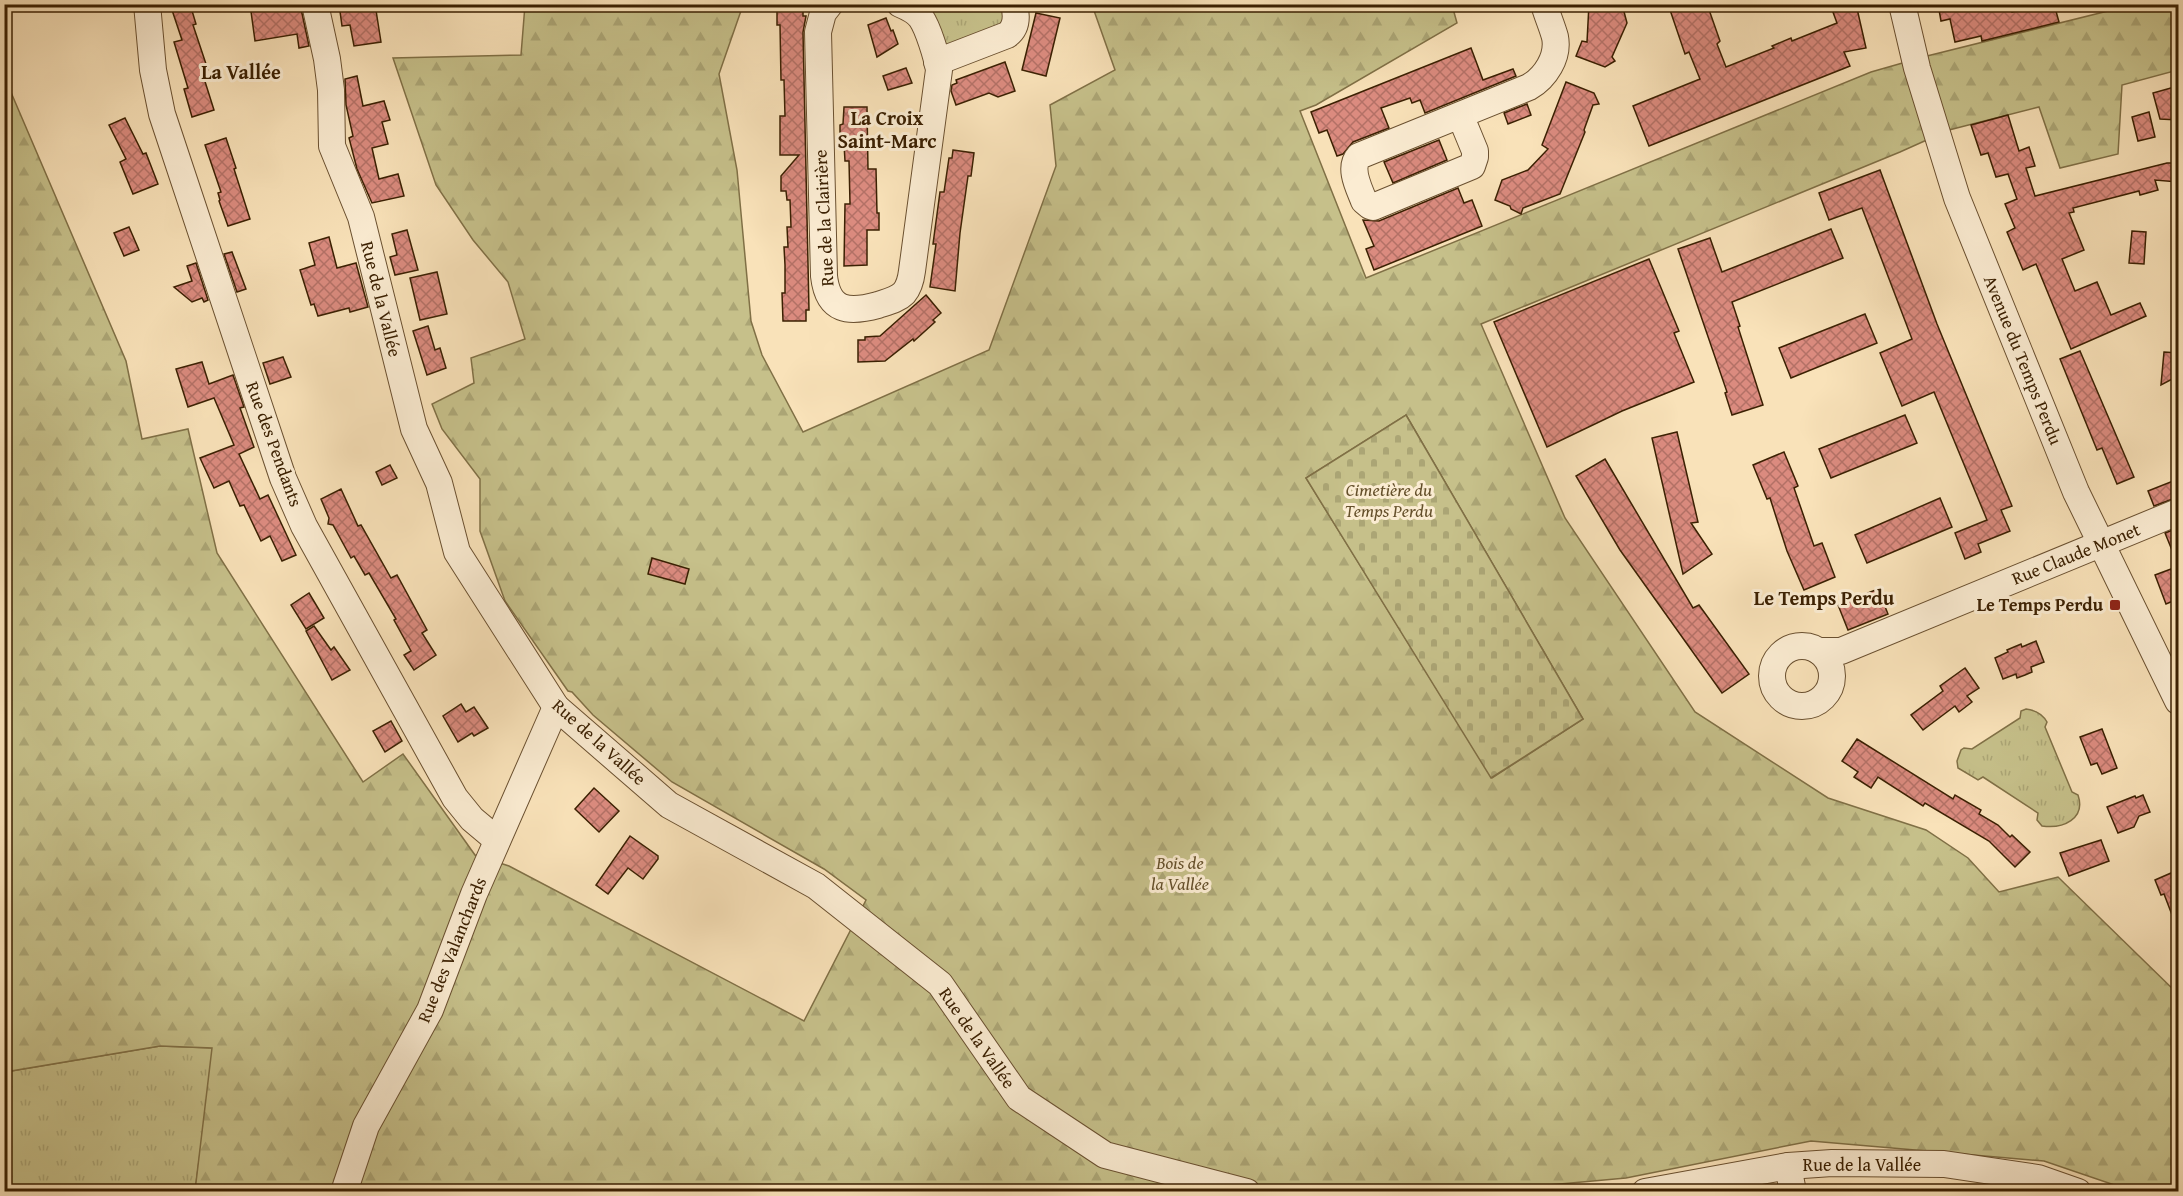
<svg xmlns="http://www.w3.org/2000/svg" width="2183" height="1196" font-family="'Gentium Book Plus',serif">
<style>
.grass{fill:url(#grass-tufts);stroke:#807046;stroke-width:1.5}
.forest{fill:url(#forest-firs);stroke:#807046;stroke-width:1.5;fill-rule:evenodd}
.cemetery{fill:url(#cemetery-stones);stroke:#807046;stroke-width:1.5}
.building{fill:url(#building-cross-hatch);stroke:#3b2002;stroke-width:1.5}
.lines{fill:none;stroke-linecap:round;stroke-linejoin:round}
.minor-casing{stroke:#6a5030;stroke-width:28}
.minor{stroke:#fbecd2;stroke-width:26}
.poi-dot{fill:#8f2418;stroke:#fbecd2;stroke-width:2}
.labels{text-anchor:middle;stroke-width:6;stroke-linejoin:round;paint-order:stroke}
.street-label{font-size:18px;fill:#3b2002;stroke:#fbecd2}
.park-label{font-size:18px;font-style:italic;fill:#65502b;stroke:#fbecd2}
.poi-label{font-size:18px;font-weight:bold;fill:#3b2002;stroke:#fbecd2;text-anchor:end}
.neighbourhood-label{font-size:20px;font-weight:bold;fill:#3b2002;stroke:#fbecd2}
</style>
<defs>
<pattern id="grass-tufts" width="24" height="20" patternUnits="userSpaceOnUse" patternTransform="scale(1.5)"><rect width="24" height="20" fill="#c6c08a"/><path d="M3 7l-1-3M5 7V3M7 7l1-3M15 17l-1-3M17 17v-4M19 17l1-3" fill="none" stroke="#aba575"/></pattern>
<pattern id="forest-firs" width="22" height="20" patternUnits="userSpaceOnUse" patternTransform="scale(1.5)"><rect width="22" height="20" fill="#c6c08a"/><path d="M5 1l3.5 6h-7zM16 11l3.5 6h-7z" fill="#aba575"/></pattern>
<pattern id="cemetery-stones" width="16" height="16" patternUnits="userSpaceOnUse" patternTransform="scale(1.5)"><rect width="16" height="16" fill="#c6c08a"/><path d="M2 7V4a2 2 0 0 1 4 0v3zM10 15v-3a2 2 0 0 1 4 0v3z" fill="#aba575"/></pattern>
<pattern id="building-cross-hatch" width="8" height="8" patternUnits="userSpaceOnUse" patternTransform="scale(1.5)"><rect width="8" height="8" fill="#db8b7f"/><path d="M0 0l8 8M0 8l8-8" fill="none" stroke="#b37166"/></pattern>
</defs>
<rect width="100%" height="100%" fill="#f9e2b9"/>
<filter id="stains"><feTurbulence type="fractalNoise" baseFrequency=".00333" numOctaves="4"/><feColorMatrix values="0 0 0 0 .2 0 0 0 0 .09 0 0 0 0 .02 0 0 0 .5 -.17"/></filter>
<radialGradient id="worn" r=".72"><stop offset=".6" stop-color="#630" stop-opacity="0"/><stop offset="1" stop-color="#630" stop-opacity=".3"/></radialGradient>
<!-- grass -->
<g class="grass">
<path d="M 936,5 L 1006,5 L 1008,23 L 942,49 L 922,9 Z"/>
<path d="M 2026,709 C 2035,710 2042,713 2047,722 L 2045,727 L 2072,792 L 2078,795 C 2086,819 2063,829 2042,826 L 2037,820 L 2038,813 L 1983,777 L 1978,780 L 1958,768 L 1957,761 L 1961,750 L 1964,748 L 1972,749 L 2020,718 L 2021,711 Z"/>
<path d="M 160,1046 L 214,1048 L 195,1191 L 5,1192 L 5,1072 Z"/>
</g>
<!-- forest -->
<path class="forest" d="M 525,5 L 743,5 L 719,74 L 737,170 L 751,321 L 762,355 L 803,432 L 989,350 L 1056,166 L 1050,105 L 1115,70 L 1092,5 L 1452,5 L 1457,23 L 1316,105 L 1300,111 L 1366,278 L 1871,72 L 1927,56 L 2132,5 L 2178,5 L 2178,70 L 2122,85 L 2118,154 L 2060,168 L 2039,107 L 1949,130 L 1900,152 L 1481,324 L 1565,518 L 1695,712 L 1828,798 L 1926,830 L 1968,858 L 1999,892 L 2058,877 L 2178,994 L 2178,1191 L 2132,1191 L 2044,1161 L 1811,1141 L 1626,1178 L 1473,1192 L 195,1191 L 212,1048 L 160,1046 L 5,1072 L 4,76 L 126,361 L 142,439 L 188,429 L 217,553 L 363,782 L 403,754 L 475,855 L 509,866 L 804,1021 L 866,900 L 824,869 L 672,782 L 593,715 L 572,692 L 568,691 L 505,601 L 480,531 L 480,479 L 442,429 L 432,404 L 474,383 L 471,358 L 525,339 L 508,282 L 473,240 L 436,185 L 393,58 L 521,55 ZM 1406,415 L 1583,719 L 1492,778 L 1306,478 Z"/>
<!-- cemetery -->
<path class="cemetery" d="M 1406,415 L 1583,719 L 1491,778 L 1306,478 Z"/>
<!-- building -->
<g class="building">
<path d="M 170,4 L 190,4 L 196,24 L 193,25 L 208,70 L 202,72 L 214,110 L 192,117 L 184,89 L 188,88 L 174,42 L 182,40 Z"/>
<path d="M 250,4 L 300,4 L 309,46 L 299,48 L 297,34 L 255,41 Z"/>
<path d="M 339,4 L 375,4 L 381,42 L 354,46 L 350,25 L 342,26 Z"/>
<path d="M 1589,4 L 1619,4 L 1623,8 L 1627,23 L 1612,57 L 1615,61 L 1605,67 L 1576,56 L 1582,41 L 1587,42 Z"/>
<path d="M 1668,4 L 1707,4 L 1720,41 L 1717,44 L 1726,67 L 1774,48 L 1772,46 L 1791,38 L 1792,41 L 1837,23 L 1830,4 L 1856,4 L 1866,48 L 1844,52 L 1850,66 L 1649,146 L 1633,106 L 1700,79 L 1689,52 L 1685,54 Z"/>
<path d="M 1938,4 L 2010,4 L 2012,12 L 2043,4 L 2054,4 L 2059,22 L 1982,41 L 1981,36 L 1955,42 L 1950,19 L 1941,21 Z"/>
<path d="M 803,5 L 803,16 L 806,16 L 803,32 L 809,310 L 806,310 L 806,321 L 783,321 L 782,293 L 785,293 L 785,265 L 784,247 L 788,247 L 787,227 L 791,227 L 790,200 L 787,200 L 786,191 L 781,191 L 781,176 L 799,155 L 780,155 L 780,116 L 785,116 L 784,80 L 781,80 L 780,25 L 777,25 L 777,6 Z"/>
<path d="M 1036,13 L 1060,18 L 1046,76 L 1022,70 Z"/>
<path d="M 886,18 L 891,31 L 893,30 L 898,44 L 877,57 L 868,25 Z"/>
<path d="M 1471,48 L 1483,80 L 1513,69 L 1516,76 L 1425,113 L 1420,100 L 1412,103 L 1410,98 L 1381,108 L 1389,128 L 1353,142 L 1343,154 L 1337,156 L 1327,130 L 1319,133 L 1311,112 Z"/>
<path d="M 1005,62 L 1015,91 L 998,97 L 989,93 L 956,105 L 951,91 L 952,85 L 957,83 L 956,80 Z"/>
<path d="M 906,68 L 912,83 L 888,90 L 883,76 Z"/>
<path d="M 357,76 L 363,106 L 384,101 L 390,120 L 382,122 L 388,144 L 372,148 L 379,179 L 398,174 L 404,196 L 372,203 L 357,169 L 349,138 L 353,136 L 346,105 L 345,79 Z"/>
<path d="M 1566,82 L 1594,93 L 1599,104 L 1593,105 L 1584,130 L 1585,132 L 1560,194 L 1523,208 L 1521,214 L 1511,209 L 1510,206 L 1495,200 L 1502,180 L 1528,170 L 1548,149 L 1542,145 Z"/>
<path d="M 2178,86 L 2178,120 L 2160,119 L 2153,93 Z"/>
<path d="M 1527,104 L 1531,115 L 1508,124 L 1504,113 Z"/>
<path d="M 844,107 L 867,107 L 868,169 L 876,169 L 877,213 L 879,213 L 879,230 L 867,230 L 867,265 L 844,266 L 845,204 L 850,204 L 849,161 L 845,161 L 844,144 L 840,144 L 840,125 L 843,124 Z"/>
<path d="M 2149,112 L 2155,137 L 2138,141 L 2132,117 Z"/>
<path d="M 2008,115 L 2019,151 L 2029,147 L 2035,166 L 2026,168 L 2035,196 L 2167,163 L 2178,163 L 2178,182 L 2155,180 L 2158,190 L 2140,195 L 2139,191 L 2073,208 L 2074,212 L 2069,213 L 2084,250 L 2062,259 L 2075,291 L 2097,282 L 2111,315 L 2140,303 L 2146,316 L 2071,349 L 2036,264 L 2023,270 L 2007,232 L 2015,228 L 2005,204 L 2017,199 L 2008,174 L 1996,177 L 1988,153 L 1981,155 L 1971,125 Z"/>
<path d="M 125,118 L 143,154 L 146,153 L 158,184 L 133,194 L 120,162 L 126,159 L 109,125 Z"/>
<path d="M 226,138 L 236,168 L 234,169 L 250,219 L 228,226 L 219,201 L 220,200 L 218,193 L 221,192 L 205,145 Z"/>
<path d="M 1439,140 L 1447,160 L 1393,183 L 1384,162 Z"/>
<path d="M 953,150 L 974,153 L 971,176 L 968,176 L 960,233 L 955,291 L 930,287 L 936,244 L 933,244 L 940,192 L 944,192 L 949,158 L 952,158 Z"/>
<path d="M 1880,170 L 1937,324 L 2012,506 L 2001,510 L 2010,531 L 1978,544 L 1981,552 L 1965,559 L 1955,533 L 1987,520 L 1934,392 L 1902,406 L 1892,382 L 1880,353 L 1912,339 L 1862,208 L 1829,220 L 1819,193 Z"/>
<path d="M 1458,188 L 1464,203 L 1472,200 L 1482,226 L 1374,270 L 1366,249 L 1374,246 L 1363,220 L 1379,221 Z"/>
<path d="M 129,227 L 139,250 L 124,256 L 114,233 Z"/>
<path d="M 1831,229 L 1843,258 L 1732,302 L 1740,326 L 1738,327 L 1763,405 L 1732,415 L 1725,393 L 1727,392 L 1678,249 L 1710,238 L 1722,272 Z"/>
<path d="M 407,230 L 418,270 L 395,275 L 390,257 L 397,255 L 392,234 Z"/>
<path d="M 2132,231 L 2146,232 L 2144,264 L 2129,263 Z"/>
<path d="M 329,237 L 337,268 L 356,263 L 368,307 L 350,312 L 349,308 L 318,316 L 314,304 L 311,305 L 300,270 L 315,265 L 309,243 Z"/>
<path d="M 232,252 L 246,289 L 237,292 L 224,254 Z"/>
<path d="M 1649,259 L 1679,331 L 1674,333 L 1694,382 L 1622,411 L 1547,447 L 1494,322 Z"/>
<path d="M 196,263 L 208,300 L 204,302 L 202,298 L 192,302 L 174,287 L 192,281 L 187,266 Z"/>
<path d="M 437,272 L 447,314 L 420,320 L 410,278 Z"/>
<path d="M 926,295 L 941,313 L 933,320 L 935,322 L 914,341 L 913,339 L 885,361 L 858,362 L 858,340 L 865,340 L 865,337 L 880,336 Z"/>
<path d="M 1865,314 L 1877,343 L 1791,378 L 1779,348 Z"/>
<path d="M 428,326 L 435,350 L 440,348 L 446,368 L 427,375 L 413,331 Z"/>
<path d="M 2080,351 L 2134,477 L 2117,484 L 2102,448 L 2097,450 L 2060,359 Z"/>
<path d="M 2164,352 L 2178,353 L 2178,376 L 2161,385 Z"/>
<path d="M 283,357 L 291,377 L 270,384 L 263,363 Z"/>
<path d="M 202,362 L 209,384 L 233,375 L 244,407 L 240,408 L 254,447 L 239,454 L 260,499 L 268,495 L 296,555 L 282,561 L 270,536 L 261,541 L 244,505 L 240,506 L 229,481 L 214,488 L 200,458 L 234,445 L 214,398 L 188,407 L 176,369 Z"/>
<path d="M 1905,415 L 1917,443 L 1831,478 L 1819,449 Z"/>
<path d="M 1677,432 L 1698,522 L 1691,523 L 1712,554 L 1683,574 L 1652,438 Z"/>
<path d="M 1784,452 L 1798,486 L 1794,488 L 1814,546 L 1822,543 L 1835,577 L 1804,590 L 1787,551 L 1770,498 L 1767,499 L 1753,465 Z"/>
<path d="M 1605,459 L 1693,608 L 1699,605 L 1749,674 L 1722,693 L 1620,550 L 1576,476 Z"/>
<path d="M 390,465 L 397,478 L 382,485 L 376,472 Z"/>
<path d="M 2178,479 L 2178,497 L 2154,506 L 2148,491 Z"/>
<path d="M 341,489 L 358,526 L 361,525 L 391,578 L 397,575 L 427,630 L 422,633 L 436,655 L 414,670 L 404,655 L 411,651 L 394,620 L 396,619 L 369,573 L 365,575 L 354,556 L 351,558 L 333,525 L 328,524 L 329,518 L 321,499 Z"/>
<path d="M 1940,498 L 1952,527 L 1867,563 L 1855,535 Z"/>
<path d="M 2178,528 L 2178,565 L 2165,533 Z"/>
<path d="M 652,558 L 689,569 L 685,584 L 648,574 Z"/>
<path d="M 2171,569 L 2178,587 L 2178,599 L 2166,604 L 2155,575 Z"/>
<path d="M 1878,589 L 1888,614 L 1848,630 L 1838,605 Z"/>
<path d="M 309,593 L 324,618 L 306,629 L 291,605 Z"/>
<path d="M 314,626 L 331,650 L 334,647 L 350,670 L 332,680 L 306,631 Z"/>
<path d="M 2036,641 L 2044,662 L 2031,667 L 2032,672 L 2025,675 L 2017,678 L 2016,674 L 2003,679 L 1995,658 L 2008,652 L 2007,650 L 2021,644 L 2022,647 Z"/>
<path d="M 1965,668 L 1979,688 L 1967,696 L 1972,702 L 1959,712 L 1955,706 L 1923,730 L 1911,715 L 1943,691 L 1940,686 Z"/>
<path d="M 461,704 L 466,712 L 474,707 L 488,728 L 474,736 L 472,733 L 458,742 L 443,716 Z"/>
<path d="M 391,721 L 402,741 L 385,752 L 373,731 Z"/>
<path d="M 2102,729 L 2117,768 L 2102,774 L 2097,763 L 2091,765 L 2080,737 Z"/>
<path d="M 1857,739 L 1953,799 L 1955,795 L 1981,810 L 1979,814 L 1998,825 L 2010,837 L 2012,835 L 2030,852 L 2015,867 L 1989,841 L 1925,803 L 1923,806 L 1878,777 L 1871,788 L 1854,777 L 1858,772 L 1842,761 Z"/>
<path d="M 594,788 L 619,811 L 599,832 L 575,809 Z"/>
<path d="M 2143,795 L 2150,812 L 2139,816 L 2134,827 L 2118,833 L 2107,807 L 2135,796 L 2136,798 Z"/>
<path d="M 630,836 L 658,856 L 658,859 L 643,879 L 628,868 L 608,894 L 596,885 Z"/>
<path d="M 2101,840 L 2109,861 L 2069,876 L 2060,853 Z"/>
<path d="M 2178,870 L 2178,927 L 2177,928 L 2164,894 L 2161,895 L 2155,880 Z"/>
</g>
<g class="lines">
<!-- minor casing -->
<g class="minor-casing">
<g id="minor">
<path d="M 147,4 L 153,70 L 162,114 L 283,478 L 304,526 L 455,798 L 472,819 L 497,840"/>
<path d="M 315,4 L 327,59 L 331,90 L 332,146 L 361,217 L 414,429 L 439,483 L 457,552 L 556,707 L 669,805 L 816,886 L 940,984 L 1019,1098 L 1105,1155 L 1247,1192"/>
<path d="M 830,4 L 823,13 L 818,32 L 824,276 C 828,312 849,313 878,305 C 887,302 897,300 904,293 C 909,287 911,279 912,271 L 939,70 C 937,57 928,28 921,18 C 916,11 907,7 900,4"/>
<path d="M 1902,4 L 1917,68 L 1957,198 L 2076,492 L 2178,701"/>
<path d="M 937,62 L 1007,35 C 1017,28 1017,16 1014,4"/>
<path d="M 1461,117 L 1475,151 L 1475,157 L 1472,166 L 1373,207 L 1370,206 L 1364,201 C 1359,188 1348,168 1359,156 L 1529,87 C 1545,78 1559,57 1555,37 C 1552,26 1547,15 1544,4"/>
<circle cx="1802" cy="676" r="30"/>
<path d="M 1819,651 L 1841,651 L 2178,512"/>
<path d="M 1788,1166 L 1793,1192"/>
<path d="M 344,1192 L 366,1126 L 430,1010 L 474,894 L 556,707"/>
<path d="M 1645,1192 L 1788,1166 L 1832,1163 L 1944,1164 L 2038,1178 L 2078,1192"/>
</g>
</g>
<!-- minor -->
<use href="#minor" class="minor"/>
</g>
<!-- markers -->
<rect class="poi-dot" x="2109" y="599" width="12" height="12" rx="3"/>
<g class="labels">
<!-- street labels -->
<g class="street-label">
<text transform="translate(824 218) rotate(-93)" y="6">Rue de la Clairière</text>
<text transform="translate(381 299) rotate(76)" y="6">Rue de la Vallée</text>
<text transform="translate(2023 360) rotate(68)" y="6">Avenue du Temps Perdu</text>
<text transform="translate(274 444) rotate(70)" y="6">Rue des Pendants</text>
<text transform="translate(2076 554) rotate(-22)" y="6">Rue Claude Monet</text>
<text transform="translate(599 742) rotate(42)" y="6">Rue de la Vallée</text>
<text transform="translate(452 950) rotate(-68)" y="6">Rue des Valanchards</text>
<text transform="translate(977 1038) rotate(55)" y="6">Rue de la Vallée</text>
<text x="1862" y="1171">Rue de la Vallée</text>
</g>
<!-- park labels -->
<g class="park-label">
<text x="1389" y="496">Cimetière du<tspan x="1389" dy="21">Temps Perdu</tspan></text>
<text x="1180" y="869">Bois de<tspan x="1180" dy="21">la Vallée</tspan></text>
</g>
<!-- poi labels -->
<g class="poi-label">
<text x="2103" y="611">Le Temps Perdu</text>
</g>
<!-- neighbourhood labels -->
<g class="neighbourhood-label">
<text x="241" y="79">La Vallée</text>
<text x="887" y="125">La Croix<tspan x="887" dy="23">Saint-Marc</tspan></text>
<text x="1824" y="605">Le Temps Perdu</text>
</g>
</g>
<!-- margin -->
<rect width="2183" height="1196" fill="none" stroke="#f9e2b9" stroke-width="24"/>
<rect x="6" y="6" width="2171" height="1184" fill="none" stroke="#3b2002" stroke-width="3"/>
<rect x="12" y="12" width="2159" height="1172" fill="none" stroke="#3b2002" stroke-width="1.5"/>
<rect width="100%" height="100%" filter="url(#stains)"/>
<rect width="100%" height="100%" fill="url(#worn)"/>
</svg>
